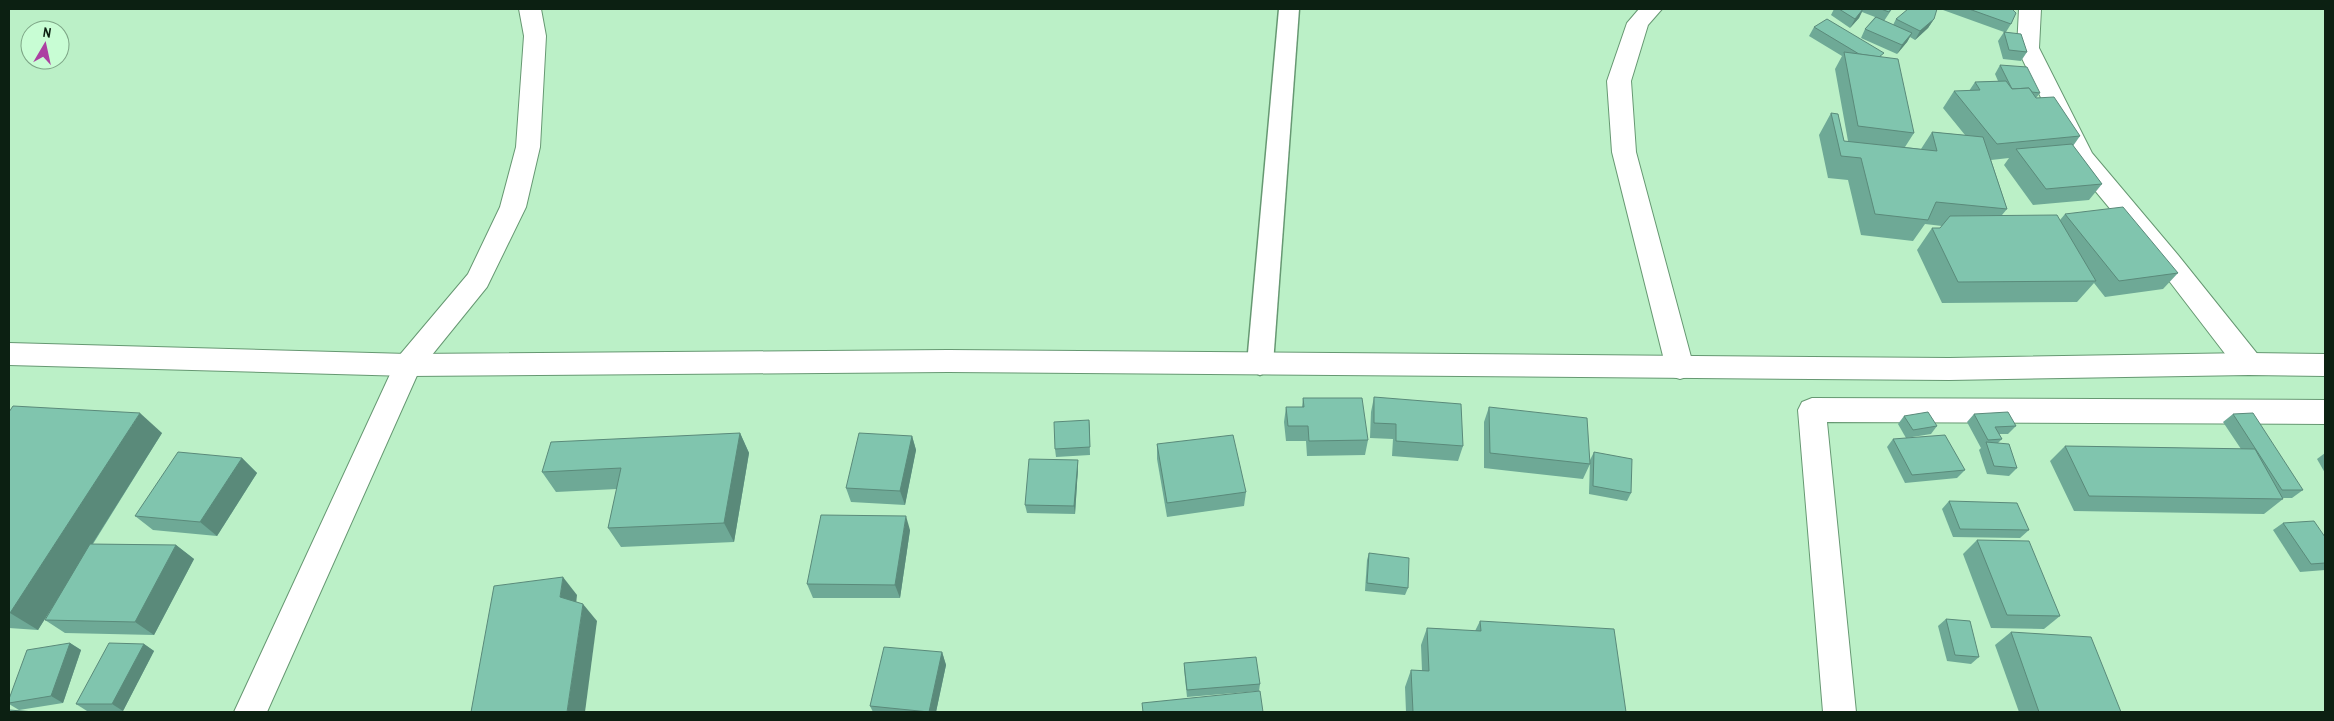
<svg xmlns="http://www.w3.org/2000/svg" width="2334" height="721" viewBox="0 0 2334 721" font-family="'Archivo Narrow',sans-serif">
<rect width="100%" height="100%" fill="#bbf0c7"/>
<g fill="none" stroke-linecap="round" stroke-linejoin="round">
<defs>
<polygon id="lane" points="1279,9 1299,9 1273,364 1269,371 1260,375 1251,371 1247,364"/>
<g id="street">
<polygon points="519,9 541,9 546,36 540,147 526,207 487,287 419,371 267,712 234,712 398,357 468,274 500,207 516,147 524,36"/>
<polygon points="1639,9 1662,9 1648,25 1631,81 1636,152 1694,368 1690,376 1680,379 1670,376 1666,368 1612,152 1607,81 1627,23"/>
<polygon points="2019,9 2041,9 2039,48 2092,153 2178,255 2259,356 2263,364 2259,372 2249,375 2239,372 2160,269 2073,164 2017,48"/>
<polygon points="1812,398 2325,400 2325,424 1827,422 1856,712 1823,712 1798,410 1802,402"/>
</g>
<polygon id="secondary" points="9,343 408,354 948,350 1949,358 2249,353 2325,354 2325,376 2249,375 1949,380 948,372 408,376 9,365"/>
</defs>
<use href="#lane" stroke="#669872" stroke-width="3"/>
<use href="#street" stroke="#669872" stroke-width="2"/>
<use href="#secondary" stroke="#669872" stroke-width="2"/>
<use href="#lane" fill="#fff" fill-rule="evenodd"/>
<use href="#street" fill="#fff" fill-rule="evenodd"/>
<use href="#secondary" fill="#fff" fill-rule="evenodd"/>
</g>
<g fill="#6ea996">
<polygon points="1834,9 1892,9 1884,21 1893,25 1896,19 1934,19 1928,28 1915,40 1910,37 1907,42 1897,54 1861,38 1865,29 1875,17 1862,12 1859,18 1850,28 1831,15"/>
<polygon points="1944,9 2012,9 2011,24 2006,32 2027,52 2021,61 2003,59 1998,41 2004,32 1943,10"/>
<polygon points="1814,27 1882,57 1914,133 1905,147 1921,149 1932,132 1965,135 1943,108 1954,91 1969,91 1975,82 1998,81 1995,74 2000,65 2040,93 2036,98 2080,136 2073,146 2102,184 2089,200 2033,205 2004,165 2009,158 1991,160 2007,209 2002,215 2060,220 2065,214 2178,273 2163,289 2105,297 2094,283 2077,302 1942,303 1917,250 1932,228 1940,228 1942,226 1925,224 1913,241 1861,235 1848,180 1828,178 1819,135 1831,113 1844,141 1848,141 1835,69 1842,56 1809,36"/>
<polygon points="1374,397 1463,446 1458,461 1392,456 1393,439 1370,438 1371,412"/>
<polygon points="1303,398 1368,440 1365,455 1307,456 1306,441 1286,441 1284,422 1286,407 1302,407"/>
<polygon points="1489,407 1590,464 1583,479 1484,468 1484,422"/>
<polygon points="9,412 162,433 93,544 176,545 194,559 154,635 65,633 45,620 52,607 38,630 9,628"/>
<polygon points="1974,414 2016,426 2008,434 1999,434 2002,439 1998,443 2017,468 2009,476 1987,474 1979,450 1981,448 1967,422"/>
<polygon points="2233,414 2303,490 2292,498 2283,498 2283,499 2264,514 2074,511 2050,461 2065,446 2241,449 2223,422"/>
<polygon points="1904,416 1937,426 1931,434 1906,438 1898,424"/>
<polygon points="1089,420 1090,455 1056,457 1055,449"/>
<polygon points="740,433 749,453 734,542 621,547 608,528 617,489 556,492 542,472"/>
<polygon points="912,436 916,450 905,505 851,502 846,488"/>
<polygon points="1893,439 1965,470 1957,478 1905,483 1887,447"/>
<polygon points="1157,444 1246,492 1244,506 1167,517 1157,459"/>
<polygon points="1594,452 1631,493 1627,501 1589,494 1590,460"/>
<polygon points="2325,453 2325,473 2317,459"/>
<polygon points="242,458 257,473 217,536 153,530 135,516"/>
<polygon points="1078,460 1078,468 1075,514 1027,513 1025,505"/>
<polygon points="1949,501 2029,530 2020,538 1953,537 1942,509"/>
<polygon points="2283,523 2325,537 2325,570 2300,572 2273,530"/>
<polygon points="910,530 900,598 813,598 807,584"/>
<polygon points="1977,540 2060,616 2044,629 1991,628 1963,554"/>
<polygon points="1369,553 1408,588 1405,595 1365,591 1367,560"/>
<polygon points="1946,619 1979,657 1971,664 1947,661 1938,626"/>
<polygon points="1480,621 1626,712 1406,712 1405,687 1411,670 1422,671 1421,645 1427,628 1475,631"/>
<polygon points="2011,632 2121,712 2019,712 1995,645"/>
<polygon points="70,643 81,650 63,703 19,710 9,704 9,699"/>
<polygon points="144,644 154,651 123,711 87,711 76,704"/>
<polygon points="942,652 946,665 936,712 873,712 870,706"/>
<polygon points="1184,663 1260,684 1259,691 1187,697 1184,669"/>
</g>
<g fill="#5a8a7a">
<polygon points="1863,9 1859,18 1850,28 1855,19"/>
<polygon points="1934,19 1928,28 1915,40 1920,31"/>
<polygon points="1912,33 1907,42 1897,54 1902,45"/>
<polygon points="140,413 162,433 38,630 10,613"/>
<polygon points="1089,420 1090,428 1090,455 1090,447"/>
<polygon points="740,433 749,453 734,542 724,523"/>
<polygon points="912,436 916,450 905,505 900,491"/>
<polygon points="242,458 257,473 217,536 200,522"/>
<polygon points="1078,460 1078,468 1075,514 1074,506"/>
<polygon points="906,516 910,530 900,598 895,585"/>
<polygon points="176,545 194,559 154,635 135,622"/>
<polygon points="563,577 577,595 575,614 560,597"/>
<polygon points="583,604 597,621 585,712 567,712"/>
<polygon points="70,643 81,650 63,703 51,696"/>
<polygon points="144,644 154,651 123,711 112,704"/>
<polygon points="942,652 946,665 936,712 929,712"/>
</g>
<g fill="#80c5ae" stroke="#5a8a7a">
<polygon points="1839,9 1863,9 1855,19"/>
<polygon points="1881,9 1891,9 1889,12"/>
<polygon points="1908,9 1937,9 1934,19 1920,31 1896,19"/>
<polygon points="1969,9 2012,9 2016,13 2011,24"/>
<polygon points="1876,17 1912,33 1902,45 1865,29"/>
<polygon points="1827,19 1884,53 1879,57 1859,54 1814,27"/>
<polygon points="2004,32 2021,34 2027,52 2009,50"/>
<polygon points="1844,52 1898,59 1914,133 1858,126"/>
<polygon points="2000,65 2027,67 2040,93 2032,92 2029,88 2012,89"/>
<polygon points="2006,81 2012,89 2029,88 2036,98 2054,97 2080,136 1997,144 1954,91 1980,90 1975,82"/>
<polygon points="1831,113 1838,114 1844,141 1937,151 1932,132 1983,137 2007,209 1936,202 1928,220 1875,214 1861,158 1841,156"/>
<polygon points="2072,144 2102,184 2046,189 2016,149"/>
<polygon points="2123,207 2178,273 2119,281 2065,214"/>
<polygon points="2057,215 2096,281 1958,282 1932,228 1940,228 1950,216"/>
<polygon points="1374,397 1461,404 1463,446 1396,441 1396,424 1374,423"/>
<polygon points="1303,398 1362,398 1368,440 1309,441 1308,426 1288,426 1286,407 1304,407"/>
<polygon points="13,406 140,413 10,613 9,613 9,412"/>
<polygon points="1489,407 1587,418 1590,464 1490,453"/>
<polygon points="1928,412 1937,426 1913,430 1904,416"/>
<polygon points="2008,412 2016,426 1995,427 2002,439 1988,440 1974,414"/>
<polygon points="2253,413 2303,490 2282,490 2233,414"/>
<polygon points="1089,420 1090,447 1055,449 1054,422"/>
<polygon points="740,433 724,523 608,528 621,468 542,472 551,442"/>
<polygon points="859,433 912,436 900,491 846,488"/>
<polygon points="1233,435 1246,492 1167,503 1157,444"/>
<polygon points="1945,435 1965,470 1912,475 1893,439"/>
<polygon points="1986,442 2009,444 2017,468 1994,466"/>
<polygon points="2065,446 2255,449 2283,499 2089,496"/>
<polygon points="178,452 242,458 200,522 135,516"/>
<polygon points="1594,452 1632,459 1631,493 1593,486"/>
<polygon points="1029,459 1078,460 1074,506 1025,505"/>
<polygon points="1949,501 2017,503 2029,530 1960,529"/>
<polygon points="821,515 906,516 895,585 807,584"/>
<polygon points="2314,521 2325,537 2325,563 2311,564 2283,523"/>
<polygon points="1977,540 2029,541 2060,616 2007,615"/>
<polygon points="90,544 176,545 135,622 45,620"/>
<polygon points="1369,553 1409,558 1408,588 1367,583"/>
<polygon points="563,577 560,597 583,604 567,712 471,712 494,586"/>
<polygon points="1946,619 1970,621 1979,657 1955,655"/>
<polygon points="1480,621 1614,629 1626,712 1413,712 1411,670 1429,671 1427,628 1481,631"/>
<polygon points="2011,632 2091,637 2121,712 2039,712"/>
<polygon points="70,643 51,696 9,703 9,699 27,650"/>
<polygon points="109,643 144,644 112,704 76,704"/>
<polygon points="884,647 942,652 929,712 870,706"/>
<polygon points="1256,657 1260,684 1187,690 1184,663"/>
<polygon points="1260,691 1263,712 1143,712 1142,703"/>
<polygon points="9,710 35,712 9,712"/>
</g>
<rect width="2334" height="721" fill="none" stroke="#0c2012" stroke-width="20"/>
<g transform="translate(45 45) rotate(9)"><circle r="24" fill="#c8fdd4" stroke="#7da586"/>
<path d="M0-4L9 19L0 12L-9 19Z" fill="#ac41a2"/>
<text y="-8" font-size="14" font-weight="bold" text-anchor="middle" fill="#0c2012">N</text>
</g>
</svg>
